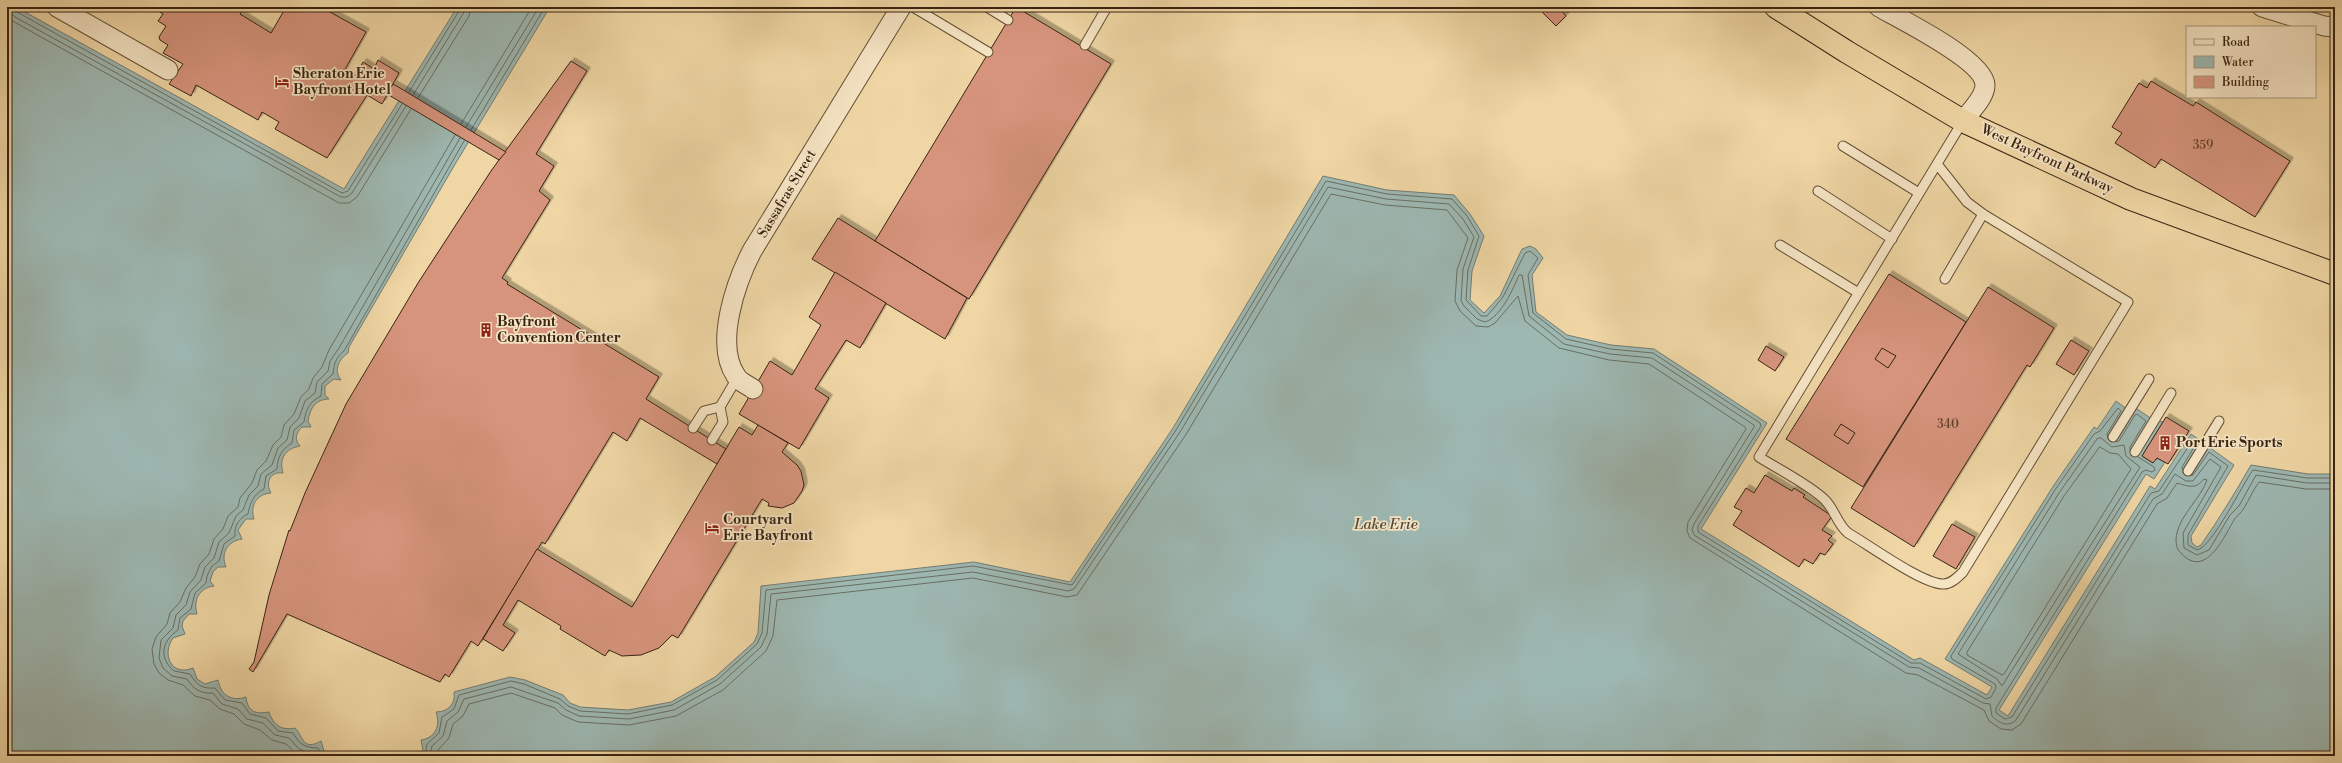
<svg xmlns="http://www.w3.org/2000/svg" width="2342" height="763" viewBox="0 0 2342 763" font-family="'Libre Bodoni',serif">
<defs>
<filter id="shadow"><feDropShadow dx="3.5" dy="-3.5" stdDeviation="0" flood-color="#0004"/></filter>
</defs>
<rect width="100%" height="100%" fill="#efd6a4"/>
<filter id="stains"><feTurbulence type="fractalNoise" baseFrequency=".005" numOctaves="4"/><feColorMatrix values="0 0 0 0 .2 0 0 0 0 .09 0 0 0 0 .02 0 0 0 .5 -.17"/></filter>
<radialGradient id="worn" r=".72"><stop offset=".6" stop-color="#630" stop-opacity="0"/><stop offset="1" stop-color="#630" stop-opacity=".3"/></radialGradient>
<g fill="#9db7b1" stroke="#757c71">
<path d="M7 7H16L344 189 456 9 454 7H550L454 166 349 347 348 353C339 359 333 370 341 380L334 379 325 386V395L329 399C316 399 310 408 308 421L311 427H302C296 433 294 439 300 446 285 449 279 458 283 473 270 471 265 483 271 493 256 494 250 506 254 519H246L238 530 242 539C228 541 220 553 226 567H218L213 572 210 581 214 586C199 588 193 600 197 614H189L183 621 182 626 185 634 173 638C161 655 172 677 193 668L197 679 205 684 218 680C221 695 231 702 246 697 248 713 256 714 269 712 273 725 282 731 295 728 303 735 302 752 321 741L324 751 328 756H7Z"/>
<path d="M1323 176 1387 190 1454 195 1470 214 1484 236 1472 271 1470 300 1484 313 1500 296 1522 249 1530 246 1536 249 1543 258 1532 275 1536 312 1567 335 1611 345 1654 349 1767 423 1701 529 1914 660 1920 658 1987 695 1992 687 1945 659 2052 488 2094 427 2097 429 2116 401 2127 409 2134 407 2152 419 2163 422 2142 456 2153 463 2157 458 2165 462 2154 479 2146 474 1999 710 2008 716 2150 486 2155 489 2191 434 2234 465 2191 536 2192 543 2197 547 2201 545C2219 519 2235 493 2251 465L2308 474H2335V756H420L423 750 421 740C435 738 441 726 436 712 448 712 456 704 454 692L510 677 525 680 563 695 570 703 580 707 628 710 671 702 715 677 754 642 758 633 761 586 974 562 1070 582 1173 428Z"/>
</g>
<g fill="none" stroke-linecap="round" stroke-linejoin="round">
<g stroke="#6a6e62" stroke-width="1">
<polyline points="10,7 11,13 15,17 341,197 347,197 352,193 406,106"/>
<polyline points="15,7 17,12 342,193 348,191 402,104"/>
<polyline points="7,18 339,203 349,203 357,197 411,109"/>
<polyline points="409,92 459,11 460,7"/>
<polyline points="413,95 463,14 465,7"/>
<polyline points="418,98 469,16 471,7"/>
<polyline points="461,124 532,7"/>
<polyline points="466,127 539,7"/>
<polyline points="471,130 545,7"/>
<polygon points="2101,438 2112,447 2124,445 2126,456 2140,467 2002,686 1997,679 1958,654 2059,493 2097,439"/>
<polyline points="2114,442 2119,441 2135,415 2137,414 2146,421 2130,447 2130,452"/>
<polygon points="2100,447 2110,453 2118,454 2131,469 2004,674 2002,675 1967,655 1967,652 2064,496"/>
<polyline points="2138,457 2154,467 2155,470 2152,472 2146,470 2142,472 1996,708 1996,713 2005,719 2012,717 2151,493 2159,491 2193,440 2196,444 2182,467 2183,473"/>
<path d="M2189 476 2193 475 2209 452 2228 466 2188 535V545L2197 550C2212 547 2242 485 2253 470L2307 478H2335"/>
<polyline points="299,756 286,744 272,740 260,730 244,724 234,714 220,709 210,700 195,696 183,685 168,680 159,673 154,664 152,649 156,637 167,624 170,613 180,602 186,588 195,577 200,564 209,554 214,539 223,529 228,516 238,507 240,498 252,483 257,470 266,461 273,445 281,437 284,425 294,414 301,397 309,389 313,378 322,367 329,350 455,135"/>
<path d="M316 756 299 749 289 738 275 735 263 723 247 719 238 709 222 704 213 693C201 694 193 689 187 679L172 676 163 668 159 658 161 640 173 628 176 615 186 605 190 592 201 580 205 567 214 558 219 542 229 533 236 516 243 510 249 495 258 486 261 474 272 465 278 448 287 440 290 427 299 418 305 401 315 393 317 382 328 371 330 361 339 348 460 138"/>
<path d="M322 756 318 748C305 748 299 744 293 733L278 731 266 718 250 714 242 703 225 700 215 688C202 689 197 685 190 674L174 671C158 657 162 641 178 630L180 618 191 609 195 593 206 583 207 576 212 566 219 561 224 544 235 536C234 526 239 518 248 514 250 503 253 495 264 489L266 476 277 469C278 456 281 450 292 443L294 430 304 422C306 409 309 402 321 396L322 384 333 374C334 364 336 357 344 351L464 141"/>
<polyline points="425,756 427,744 439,733 442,717 454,709 459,695 511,681 524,684 560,699 568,706 580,711 628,714 672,705 717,680 757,644 762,633 766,590 973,566 1072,585 1176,430 1326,181 1387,194 1452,199 1467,216 1479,236 1468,270 1466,300 1481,316 1487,316 1503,297 1525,253 1530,251 1538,258 1528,275 1533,313 1566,339 1610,349 1653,353 1760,423 1761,426 1698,526 1698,532 1911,663 1920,663 1986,699 1991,697 1996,688 1995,684 1952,659 1951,656 2055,490 2094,434 2100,431 2118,408 2121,411 2107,434 2108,439"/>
<path d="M430 756 432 746 443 736 447 721 458 712 464 699 511 687 558 703 566 710 579 716 629 719 674 710 720 684 761 647 767 634 771 594 973 572 1068 591 1074 589 1180 432 1328 187 1386 199 1449 204 1463 219 1474 237 1463 269 1461 301 1464 306 1477 319 1485 322C1501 317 1513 289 1519 275H1522L1529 316 1564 344 1610 354 1652 358 1754 425V427L1694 524 1692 529 1694 535 1909 667 1919 668 1983 703 1990 704 1992 716C1999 723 2008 728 2016 720L2153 499 2162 494 2175 474 2186 481H2193L2210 459 2221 467 2183 533 2184 548 2197 555 2209 550 2230 515 2239 506 2256 475 2307 483H2335"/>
<path d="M436 756 438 750 449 738 453 724 463 716 469 704 511 693 555 708 562 715 578 722 629 725 676 716 723 690 766 651 773 636 777 600 973 578 1067 597 1077 595 1185 436 1331 194 1385 205 1447 210 1468 238 1457 270 1455 301 1460 311 1476 326 1488 327 1495 323 1518 296 1525 321 1559 348 1609 360 1649 364 1745 427 1746 429 1688 522 1687 531 1690 538 1906 673 1918 675 1984 710 1989 721 2001 729 2012 730 2021 724 2157 504 2167 498 2177 483C2188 486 2195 490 2204 479L2207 480C2201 498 2181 514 2177 533 2175 540 2176 549 2181 553 2205 580 2224 537 2234 520 2237 516 2241 513 2244 508 2249 500 2253 490 2259 482L2306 489H2335"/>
</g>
</g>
<g fill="#d6947c" stroke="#382412" filter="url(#shadow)">
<polygon points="152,7 234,7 242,11 240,14 271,33 286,7 321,7 366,32 343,73 354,79 363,62 374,69 378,60 399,73 382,104 367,95 327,158 275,129 279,122 262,112 258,120 196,85 191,96 169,84 183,64 163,53 168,45 160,40 159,37 166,26 158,21 163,14"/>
<polygon points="1016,7 1111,64 969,299 875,241"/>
<polygon points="1545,7 1558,7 1566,16 1556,26 1541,11"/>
<polygon points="571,61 587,71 536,154 554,166 539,191 550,200 502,278 508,282 507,284 659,377 646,399 726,449 717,464 640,418 627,441 613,432 545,544 542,542 478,646 471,641 449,677 445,674 440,682 287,614 253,672 249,669 254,662 269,595 289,530 290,531 305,493 346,404 418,283 491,171"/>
<polygon points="2151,81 2193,106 2196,102 2290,161 2255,217 2161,159 2155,168 2115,143 2122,133 2112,127 2139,83 2147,88"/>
<polygon points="393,84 400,88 506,152 499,160 387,94"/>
<polygon points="838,218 967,298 945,339 812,259"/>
<polygon points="835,272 886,303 860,348 846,340 815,389 829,398 799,449 739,414 770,361 792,375 821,325 809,317"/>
<polygon points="1889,274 1966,322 1863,487 1786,439"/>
<polygon points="1988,287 2054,328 2030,367 2027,365 1914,547 1851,508"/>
<polygon points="2071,340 2089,351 2074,375 2056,364"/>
<polygon points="1766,346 1784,357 1775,371 1758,360"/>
<polygon points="1882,348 1896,356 1888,368 1875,359"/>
<polygon points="2166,417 2189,431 2168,464 2157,458 2153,463 2142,456"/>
<polygon points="1841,424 1855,433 1848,444 1834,435"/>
<polygon points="758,425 788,443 782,452 797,465 801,471 804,485 802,491 794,503 782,508 768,506 769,503 762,499 678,638 672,635 659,648 641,655 622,656 609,650 605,656 560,629 561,626 518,600 503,625 515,633 503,651 483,639 537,549 632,607 739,427 752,435"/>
<polygon points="1765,475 1792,491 1794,488 1805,495 1803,497 1832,516 1822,530 1832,536 1828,540 1833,544 1825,555 1820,553 1813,564 1804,559 1799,567 1733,525 1742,511 1734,507 1746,488 1754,493"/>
<polygon points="1952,524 1975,537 1956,569 1933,556"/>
</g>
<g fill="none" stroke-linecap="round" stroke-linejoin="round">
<defs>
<g id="service">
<polyline points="913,7 988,52"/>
<polyline points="987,7 1008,20"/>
<polyline points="1085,45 1107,7"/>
<polyline points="1843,146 1919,193"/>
<path d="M1937 164 1967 202 1983 214 2128 302 1963 572C1957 578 1950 585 1942 584 1921 583 1869 545 1848 533 1837 524 1835 510 1825 500 1810 485 1778 469 1759 457L1963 121"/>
<polyline points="1818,191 1892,239"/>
<polyline points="1780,245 1857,292"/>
<polyline points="1945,279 1983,214"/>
<polyline points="693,428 704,411 720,407"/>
<polyline points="2113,437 2149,379"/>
<polyline points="712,440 723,422 720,407 737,378"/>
<polyline points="2135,452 2171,393"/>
<polyline points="2188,471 2219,421"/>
</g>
<g id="minor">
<polyline points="57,7 168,70"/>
<path d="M1879 7C1900 19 1984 60 1985 85 1985 98 1970 111 1963 121"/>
<polyline points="2262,7 2324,26 2335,27"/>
<path d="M753 389C748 385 739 382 736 376 714 344 736 282 752 251L901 7"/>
</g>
<polyline id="trunk" points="1776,7 1847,52 1963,121 2131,199 2335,274"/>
</defs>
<use href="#service" stroke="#665036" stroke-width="11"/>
<use href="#minor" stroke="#665036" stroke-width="21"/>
<use href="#trunk" stroke="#382412" stroke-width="24"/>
<use href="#service" stroke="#f5e4c4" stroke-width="9"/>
<use href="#minor" stroke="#f5e4c4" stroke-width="19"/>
<use href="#trunk" stroke="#efd6a4" stroke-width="22"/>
</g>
<defs>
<symbol id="hotel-bare" viewBox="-9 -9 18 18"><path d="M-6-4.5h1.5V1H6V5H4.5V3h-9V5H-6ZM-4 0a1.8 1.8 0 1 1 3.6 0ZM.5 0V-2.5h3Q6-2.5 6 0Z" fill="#8f2418" stroke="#f5e4c4" stroke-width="2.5" paint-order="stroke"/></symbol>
<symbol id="building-bare" viewBox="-9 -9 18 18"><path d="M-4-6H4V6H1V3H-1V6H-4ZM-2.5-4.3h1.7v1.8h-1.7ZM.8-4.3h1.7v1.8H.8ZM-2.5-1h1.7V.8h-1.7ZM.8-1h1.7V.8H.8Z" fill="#8f2418" stroke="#f5e4c4" stroke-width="2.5" paint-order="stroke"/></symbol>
</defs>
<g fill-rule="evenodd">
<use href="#hotel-bare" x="272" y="72" width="20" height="20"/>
<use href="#building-bare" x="476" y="320" width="20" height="20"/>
<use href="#building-bare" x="2155" y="433" width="20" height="20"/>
<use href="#hotel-bare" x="702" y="518" width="20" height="20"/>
</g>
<g text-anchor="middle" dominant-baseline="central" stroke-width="3.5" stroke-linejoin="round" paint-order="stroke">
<g font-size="12" fill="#60402c">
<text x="2203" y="145">359</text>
<text x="1948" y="424">340</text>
</g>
<g font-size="14" font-weight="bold" fill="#382412" stroke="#f5e4c4" text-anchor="start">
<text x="293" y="74">Sheraton Erie<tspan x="293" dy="16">Bayfront Hotel</tspan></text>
<text x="497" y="322">Bayfront<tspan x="497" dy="16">Convention Center</tspan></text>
<text x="2176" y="443">Port Erie Sports</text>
<text x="723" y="520">Courtyard<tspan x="723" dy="16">Erie Bayfront</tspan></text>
</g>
<g font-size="14" fill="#382412" stroke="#f5e4c4">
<text transform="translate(2047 159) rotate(25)">West Bayfront Parkway</text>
<text transform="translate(787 194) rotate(-59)">Sassafras Street</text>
</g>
<g font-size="15" font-style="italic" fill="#51493a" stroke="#f5e4c4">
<text x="1386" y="524">Lake Erie</text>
</g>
</g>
<rect width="2342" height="763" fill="none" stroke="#efd6a4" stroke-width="24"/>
<rect x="8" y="8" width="2326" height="747" fill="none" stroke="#382412" stroke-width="2"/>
<rect x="12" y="12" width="2318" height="739" fill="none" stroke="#382412"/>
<rect x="2186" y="26" width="130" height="72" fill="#f5e4c4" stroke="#a9977d"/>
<rect x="2194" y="39" width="20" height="6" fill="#f5e4c4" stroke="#a9977d"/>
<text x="2222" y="46" font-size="12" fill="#382412">Road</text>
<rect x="2194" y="56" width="20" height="12" fill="#9db7b1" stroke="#a9977d"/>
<text x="2222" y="66" font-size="12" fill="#382412">Water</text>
<rect x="2194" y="76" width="20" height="12" fill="#d6947c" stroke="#a9977d"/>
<text x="2222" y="86" font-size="12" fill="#382412">Building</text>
<rect width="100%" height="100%" filter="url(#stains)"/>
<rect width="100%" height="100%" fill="url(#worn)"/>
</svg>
